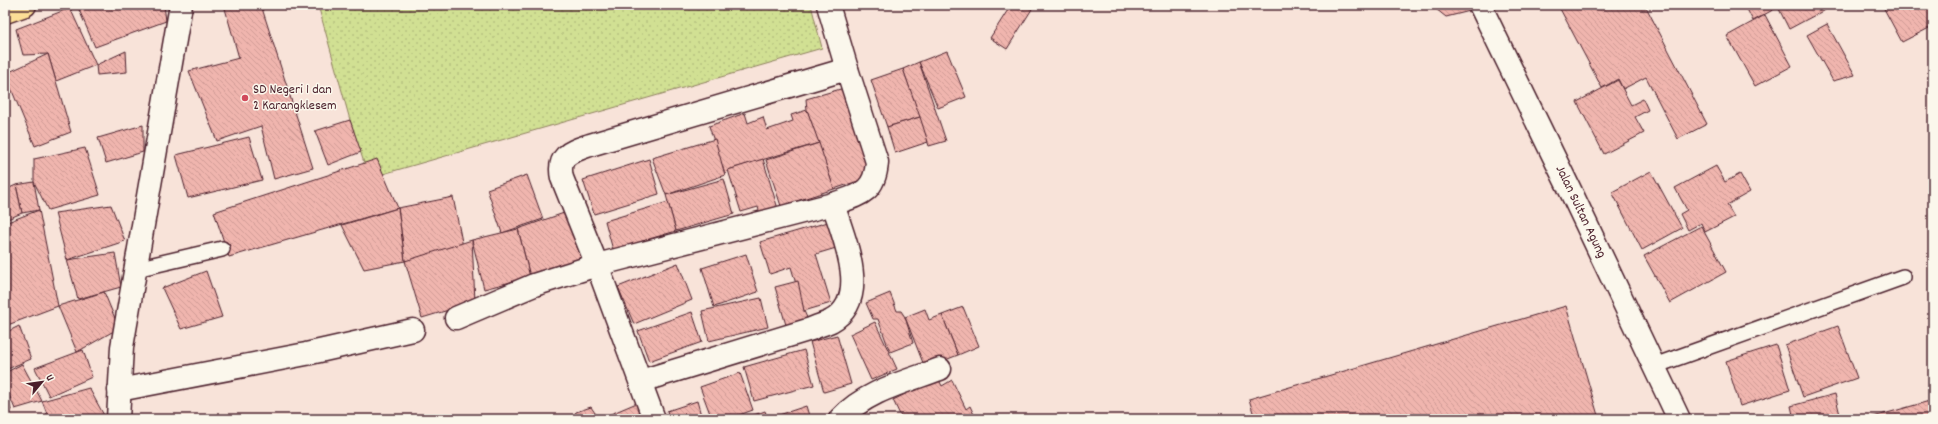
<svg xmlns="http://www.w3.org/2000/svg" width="1938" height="424" viewBox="0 0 1938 424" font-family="Dekko,sans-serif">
<defs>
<pattern id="grass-dots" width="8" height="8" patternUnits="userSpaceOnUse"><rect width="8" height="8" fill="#d1e093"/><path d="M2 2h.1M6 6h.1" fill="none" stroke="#b5c07f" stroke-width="1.8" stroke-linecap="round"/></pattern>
<pattern id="building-back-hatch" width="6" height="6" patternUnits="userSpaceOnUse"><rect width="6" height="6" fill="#f0b5ae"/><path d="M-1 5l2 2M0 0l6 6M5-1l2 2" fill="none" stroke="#cf9b96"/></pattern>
</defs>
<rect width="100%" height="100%" fill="#f8e3d9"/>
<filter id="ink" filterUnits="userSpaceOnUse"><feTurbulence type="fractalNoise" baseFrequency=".025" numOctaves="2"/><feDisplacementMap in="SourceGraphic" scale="8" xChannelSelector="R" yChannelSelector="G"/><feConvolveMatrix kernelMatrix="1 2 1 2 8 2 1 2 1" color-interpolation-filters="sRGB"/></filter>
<g filter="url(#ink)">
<polygon fill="url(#grass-dots)" stroke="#8e805f" points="318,5 811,5 822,48 369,178 350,120"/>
<g fill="url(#building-back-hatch)" stroke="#4a1f2b">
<polygon points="77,5 164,5 166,21 95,47"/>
<polygon points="224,5 261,5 313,168 274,179 261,126 217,141 189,71 239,58"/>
<polygon points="1011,5 1026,5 1032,9 1007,49 990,38"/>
<polygon points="1431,5 1467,5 1470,11 1446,17"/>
<polygon points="1558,5 1645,5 1707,124 1678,139 1646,77 1623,89 1618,79 1602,88"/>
<polygon points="1745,5 1834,5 1789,29 1778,7 1753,21"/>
<polygon points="1882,5 1933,5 1933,26 1902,42"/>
<polygon points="70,8 96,65 56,81 48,54 23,55 16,29"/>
<polygon points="1765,15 1792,66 1755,86 1727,36"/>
<polygon points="1827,24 1855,75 1833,81 1807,35"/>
<polygon points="126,51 127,72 97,75 96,65"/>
<polygon points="947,51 966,97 938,108 919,62"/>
<polygon points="48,54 71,132 35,146 5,74"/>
<polygon points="919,62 946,141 929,146 903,69"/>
<polygon points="903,69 920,117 887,127 871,80"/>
<polygon points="1618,80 1631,105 1643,99 1648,110 1635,117 1644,133 1604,154 1577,102"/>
<polygon points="844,88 870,177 834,189 807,110 806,99"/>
<polygon points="807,110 819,143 728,170 725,175 709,126 745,113 748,123 763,117 767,130 793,121 791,115"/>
<polygon points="920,117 928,142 895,153 887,127"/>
<polygon points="350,120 361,152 328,165 315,131"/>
<polygon points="143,125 143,152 106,163 98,138"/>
<polygon points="249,137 262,180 188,198 176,155"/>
<polygon points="715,139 725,175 666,195 652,158"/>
<polygon points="819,143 834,189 781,206 766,160"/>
<polygon points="85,148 100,195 48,210 34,182 34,159"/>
<polygon points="377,159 398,208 229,257 214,212"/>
<polygon points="649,159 659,194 594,214 583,180"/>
<polygon points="763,159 778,209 760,214 758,207 741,212 728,170"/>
<polygon points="1716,166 1725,182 1740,174 1750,192 1727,205 1734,217 1705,232 1701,223 1688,230 1680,214 1687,210 1675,188"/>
<polygon points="1651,171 1682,228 1642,250 1612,192"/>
<polygon points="527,175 543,219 502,233 487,189"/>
<polygon points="724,179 734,214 676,231 666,195"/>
<polygon points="34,182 39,210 22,213 16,185"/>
<polygon points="16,185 22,213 5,220 5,190"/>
<polygon points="453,197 464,252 405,261 398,208"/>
<polygon points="668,202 676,231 613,250 605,221"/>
<polygon points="111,205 125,241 67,260 55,213"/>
<polygon points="398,208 405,261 364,269 342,225"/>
<polygon points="39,210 58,306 5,326 5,223"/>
<polygon points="564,213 584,257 530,277 518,229"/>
<polygon points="828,222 836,248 816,254 831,303 804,311 791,267 770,274 760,242"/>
<polygon points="1701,226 1726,272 1670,303 1644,256"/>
<polygon points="518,229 530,277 484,289 472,240"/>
<polygon points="472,240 475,302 422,318 405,261"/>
<polygon points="115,253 121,287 78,299 67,260"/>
<polygon points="746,254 758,292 714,307 702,268"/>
<polygon points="678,263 692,300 634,324 618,287"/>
<polygon points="206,271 222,317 181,329 162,288"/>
<polygon points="798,281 804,311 808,320 786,325 775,287"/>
<polygon points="104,292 119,328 77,352 58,306"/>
<polygon points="890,293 897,311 901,311 905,317 913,343 890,352 878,319 873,319 866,303"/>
<polygon points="761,298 768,327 709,341 702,311"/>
<polygon points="1566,306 1599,419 1255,419 1249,399"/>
<polygon points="963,307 979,346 958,355 942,315"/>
<polygon points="925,309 929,320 942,315 958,355 925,368 905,317"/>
<polygon points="692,312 702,342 649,361 638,331"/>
<polygon points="875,322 897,369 871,380 850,334"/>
<polygon points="19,326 31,359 5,370 5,333"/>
<polygon points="1838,326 1857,378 1803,397 1785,345"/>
<polygon points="837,335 851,384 824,392 810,342"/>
<polygon points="1776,345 1790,390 1740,406 1726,361"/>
<polygon points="83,350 92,377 49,396 35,368"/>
<polygon points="804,350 814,385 754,401 744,367"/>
<polygon points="22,364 42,401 15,409 5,385 5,373"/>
<polygon points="740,373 753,410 728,419 712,419 700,387"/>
<polygon points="938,378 942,386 952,380 966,409 970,406 976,419 902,419 893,400"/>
<polygon points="89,388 106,419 49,419 42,401"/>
<polygon points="5,390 11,410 5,413"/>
<polygon points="1835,394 1841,419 1794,419 1791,406"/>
<polygon points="1933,400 1933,419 1866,419"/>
<polygon points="697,401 702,419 670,419 667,411"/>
<polygon points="639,402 645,419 572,419 576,412 591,407 599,419"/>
<polygon points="806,406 810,419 770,419 770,418"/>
<polygon points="765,411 768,419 743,419"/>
<polygon points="1766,415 1767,419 1756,419"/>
</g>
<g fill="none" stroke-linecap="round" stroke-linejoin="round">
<defs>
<g id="service">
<polyline points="136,269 222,249"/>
<polyline points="1654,366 1903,277"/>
</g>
<g id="minor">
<path d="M456 318 534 285 597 265 833 204C859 195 875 193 877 162L847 69"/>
<path d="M641 381 811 329C817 326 825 324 831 321 872 299 843 237 833 204"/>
<polyline points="119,390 306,354 413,330"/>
<polyline points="118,419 122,347 181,5"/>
<path d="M654 419 597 265 562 178C557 155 570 152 590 145L847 69 828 5"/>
<path d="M840 419C866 391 905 382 940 369"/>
</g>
<g id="tertiary">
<path id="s1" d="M1480 5 1572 194 1679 419"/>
</g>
<polyline id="primary" points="5,12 25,5"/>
</defs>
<use href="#service" stroke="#4a1f2b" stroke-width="18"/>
<use href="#minor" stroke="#4a1f2b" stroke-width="25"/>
<use href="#tertiary" stroke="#4a1f2b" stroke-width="25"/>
<use href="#primary" stroke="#4a1f2b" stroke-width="25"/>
<use href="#service" stroke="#fbf7ec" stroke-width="15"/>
<use href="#minor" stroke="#fbf7ec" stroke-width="22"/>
<use href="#tertiary" stroke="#fbf7ec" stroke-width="22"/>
<use href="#primary" stroke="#fdde96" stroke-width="22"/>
</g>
</g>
<circle fill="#d1495b" stroke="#fbf7ec" stroke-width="1.5" cx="245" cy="98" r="4"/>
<g text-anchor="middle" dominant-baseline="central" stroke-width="3" stroke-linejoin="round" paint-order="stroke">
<g font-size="14" fill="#4a1f2b" stroke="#fbf7ec" text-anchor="start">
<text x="253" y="90">SD Negeri 1 dan<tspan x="253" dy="16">2 Karangklesem</tspan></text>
</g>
<g font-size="14" fill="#4a1f2b" stroke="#fbf7ec">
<text stroke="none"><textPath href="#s1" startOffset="230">Jalan Sultan Agung</textPath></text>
</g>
</g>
<rect width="1938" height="424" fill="none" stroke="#fbf7ec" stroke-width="20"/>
<rect x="10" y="10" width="1918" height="404" fill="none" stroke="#4a1f2b" stroke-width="1.5" filter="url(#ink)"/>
<g transform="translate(42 382) rotate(61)" stroke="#fbf7ec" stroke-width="3" paint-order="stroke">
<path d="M0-3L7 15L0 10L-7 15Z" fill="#4a1f2b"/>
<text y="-6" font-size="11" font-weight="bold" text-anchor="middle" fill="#4a1f2b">U</text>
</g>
</svg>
